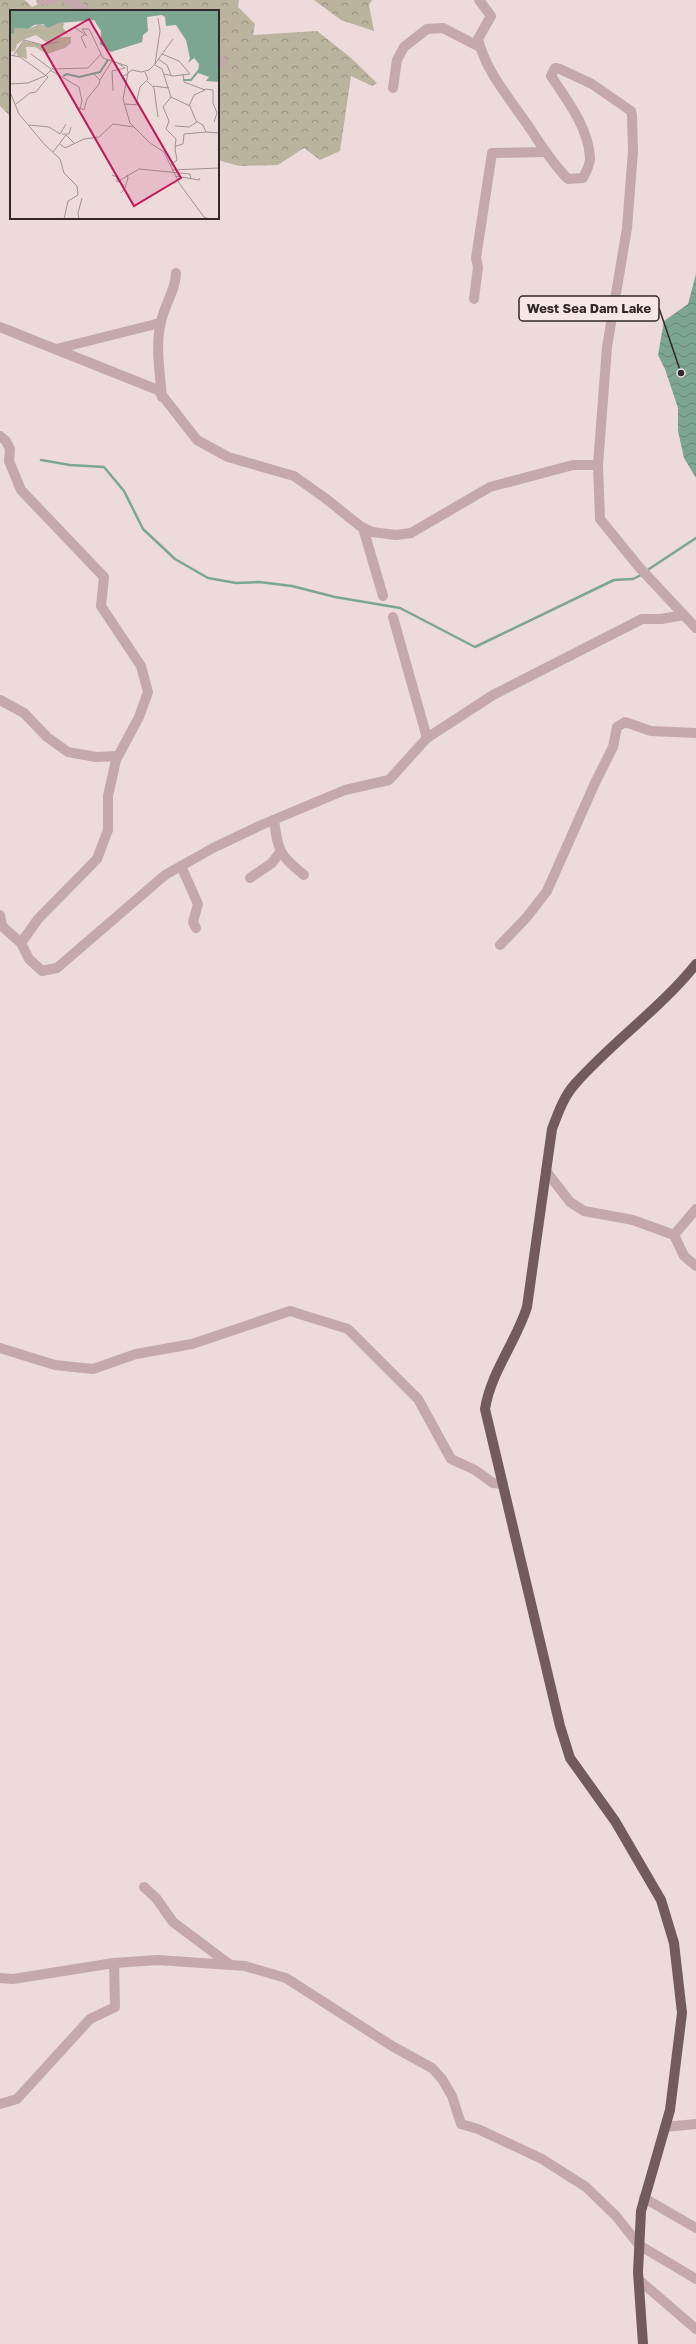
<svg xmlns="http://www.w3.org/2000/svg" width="696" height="2344" viewBox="0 0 696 2344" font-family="'Golos Text',sans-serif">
<defs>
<pattern id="forest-crowns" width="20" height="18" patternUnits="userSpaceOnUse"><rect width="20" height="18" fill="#bab39d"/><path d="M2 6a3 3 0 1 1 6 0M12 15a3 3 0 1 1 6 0" fill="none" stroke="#989280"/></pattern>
<pattern id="water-waves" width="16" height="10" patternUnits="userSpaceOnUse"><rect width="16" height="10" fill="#7da691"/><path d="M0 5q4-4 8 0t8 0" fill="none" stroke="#678777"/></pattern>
</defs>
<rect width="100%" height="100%" fill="#eddadb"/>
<g fill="url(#forest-crowns)">
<polygon points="0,0 25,0 32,7 46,0 239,0 238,7 255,24 253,35 317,31 350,57 377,83 372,86 351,76 340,151 320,160 304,148 278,165 239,166 218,160 218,11 11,11 11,117 0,106"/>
<polygon points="314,0 372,0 369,5 374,31 341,20"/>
</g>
<polygon fill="url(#water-waves)" points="696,274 696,478 684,458 678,431 678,408 665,369 658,355 664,321 688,304"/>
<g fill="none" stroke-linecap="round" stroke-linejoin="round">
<g stroke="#7da691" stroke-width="2.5">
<polyline points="41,460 70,465 104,467 124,491 143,529 175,559 208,578 236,583 259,582 292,586 335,597 400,608 475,647 614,580 633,579 641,575"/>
<polyline points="649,569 696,538"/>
</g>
<g stroke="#c4a8ab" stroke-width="10">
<polyline points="41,0 52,0"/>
<polyline points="67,0 86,11"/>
<path d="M479 0 491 16 478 39C486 73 512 101 531 130 543 148 553 164 568 179L583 178C586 172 591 163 590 157 588 127 567 100 551 76L555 68 560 69 592 84 631 111 632 116 633 151 627 228 607 347 598 465 600 519 639 567 696 628"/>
<polyline points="218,61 222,62"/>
<polyline points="393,88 397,60 404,47 427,29 443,28 480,47"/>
<polyline points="474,299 478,267 476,258 492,153 545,152"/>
<polyline points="0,327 158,390 197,440 228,457 294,476 325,498 360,526 372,532 396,535 411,533 490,487 573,465 598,465"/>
<polyline points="56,349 160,323"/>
<path d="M162 397C160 373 155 346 161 322 164 305 176 290 176 273"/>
<polyline points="0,436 6,441 10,449 9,461 21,490 104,577 101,606 141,666 148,692 139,717 116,760 108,796 108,830 97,859 38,919 21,943"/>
<polyline points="363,528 383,596"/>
<polyline points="0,700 24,713 47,737 68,752 96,757 118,756"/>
<polyline points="427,738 493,695 642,619 661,619 684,615"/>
<path d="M274 820C278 851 279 855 304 875"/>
<polyline points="181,866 198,904 193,922 196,928"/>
<polyline points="250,878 272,863 280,852"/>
<polyline points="0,915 2,926 21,943 29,959 42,971 57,968 165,875 213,848 259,826 345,790 389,780 427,738 393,617"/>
<polyline points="500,945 527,917 547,891 595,783 613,747 617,727 625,722 651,731 696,733"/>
<polyline points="546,1171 570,1202 584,1211 633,1220 674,1235 684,1256 696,1266"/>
<polyline points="674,1235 696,1209"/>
<polyline points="0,1348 55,1365 93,1369 136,1354 192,1344 290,1311 348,1329 418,1399 451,1459 475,1470 493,1483 503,1484"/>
<polyline points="144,1887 156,1898 173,1922 229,1964"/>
<polyline points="0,1978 13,1979 114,1963 158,1960 245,1966 286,1978 392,2046 432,2068 442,2079 452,2096 461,2124 478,2129 542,2159 586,2187 616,2216 639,2245 696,2279"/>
<polyline points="0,2104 17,2099 90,2019 115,2007 114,1963"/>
<polyline points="665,2127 696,2124"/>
<polyline points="644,2198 696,2228"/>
<polyline points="639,2280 696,2329"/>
</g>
<path stroke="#725a5f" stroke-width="10" d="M643 2344 638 2272 641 2211 670 2110 682 2013 674 1943 661 1900 615 1821 570 1758 560 1726 485 1409C491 1372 516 1342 527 1307L552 1129C558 1113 564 1096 575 1084 613 1041 660 1009 696 964"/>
</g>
<g transform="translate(10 10)">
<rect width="209" height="209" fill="#eddadb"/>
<path d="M49 13H54L53 18 58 24H50L48 27H61V33L55 38 37 44 25 37H16L17 49 8 46 6 42 14 31 34 35 36 32 26 25 15 29 7 34 5 41 0 42V24L5 18 18 19 30 14 39 17Z" fill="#bab39d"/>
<path d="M0 0H209V72L196 71 199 67 188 63 189 54 184 48 178 53 180 48 176 30 166 15 156 16 155 7 152 5 137 7 138 21 133 25 132 32 101 42 90 34 91 21 84 10 49 13 38 18 33 14 24 15 18 19 5 18 4 23 0 24Z" fill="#7da691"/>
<path fill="none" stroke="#7da691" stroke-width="2" d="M53 66 57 64 69 67 90 62 98 50M174 70H181L190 59"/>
<path fill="none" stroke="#a29294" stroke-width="1" d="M64 17 77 26 72 19H79L93 48 117 56 118 63 122 60 131 62 139 60 145 54 150 21 148 8M74 25 71 27 76 38M21 44 41 59M152 44 163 29M0 45 10 47 38 67 26 82 20 83 6 94M3 46 14 30 33 35 49 32M148 49 157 55 161 65M145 54 152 44 169 51 180 64M145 55 152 59 161 87 180 96 186 111 193 115 196 122 209 123M40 60 69 77 72 91 70 99M118 63 113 89 120 113 140 133 154 142 169 173 194 207 199 209M154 64 163 66 180 64M173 64 174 72 195 80 184 85 179 96M90 70 102 51M137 71 144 78 148 107M116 72 113 66 118 64M0 74 18 73 35 66 42 59 78 58 91 44M143 76 159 78M195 79 203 80V93L207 103 204 112M103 81 102 61 115 58 108 53M0 82 9 104 35 135 50 149 54 163 67 176 68 185 58 191 54 209M161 87 153 97 159 111 156 119 166 129 165 137M115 94 130 95M126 94 130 77 138 69 135 62M67 97 74 100 77 89 89 74 90 70 83 63M19 115 39 117 50 124 56 114M165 116 179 117 187 112M52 124H59L61 117M50 134 55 138 74 129 89 127 103 114 124 117M43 142 56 125 64 133M161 155 167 150 165 139 166 136 173 134 174 124 196 122M162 160 209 158M102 165 107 167V172L129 159 180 164 181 169M165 166 189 170 190 168M111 183 115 178 118 168 117 165M69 209 68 203 72 188"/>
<path fill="#c2185b" fill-opacity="0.15" stroke="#c2185b" stroke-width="2" d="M79 9 171 168 124 196 32 36Z"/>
<rect width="209" height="209" fill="none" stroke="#32272a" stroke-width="2"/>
</g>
<path fill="none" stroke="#32272a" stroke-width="1.5" d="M681 373L659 308"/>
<circle fill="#32272a" stroke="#f6e6e6" stroke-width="1.5" cx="681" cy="373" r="4"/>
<rect fill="#f6e6e6" stroke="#32272a" stroke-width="1.5" x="519" y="296" width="140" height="25" rx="4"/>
<g font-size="13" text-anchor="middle" font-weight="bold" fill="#32272a">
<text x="589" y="313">West Sea Dam Lake</text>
</g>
</svg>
